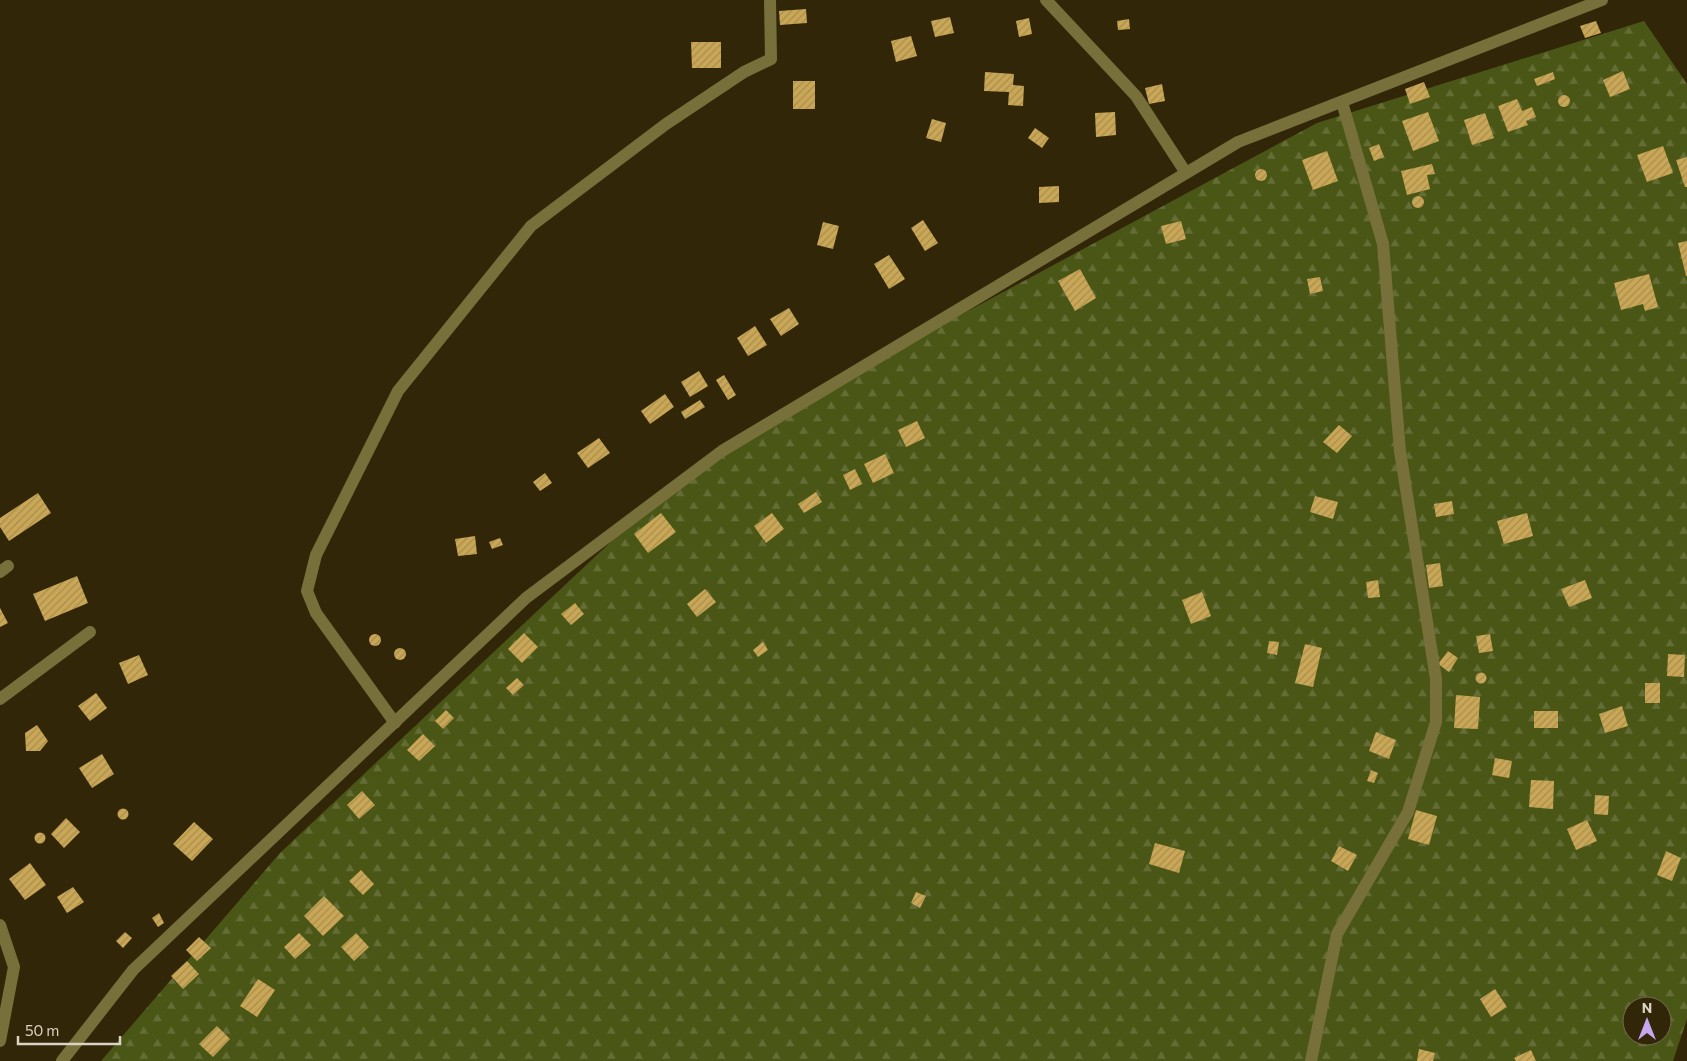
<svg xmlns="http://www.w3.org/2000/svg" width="1687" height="1061" viewBox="0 0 1687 1061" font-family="Commissioner,sans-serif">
<defs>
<pattern id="forest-firs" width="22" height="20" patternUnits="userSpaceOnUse" patternTransform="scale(1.25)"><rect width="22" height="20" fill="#4a5616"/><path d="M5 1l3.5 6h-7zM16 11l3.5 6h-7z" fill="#646d36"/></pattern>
<pattern id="building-hatch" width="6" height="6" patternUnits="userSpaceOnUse" patternTransform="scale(1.25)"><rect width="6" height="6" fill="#c9a756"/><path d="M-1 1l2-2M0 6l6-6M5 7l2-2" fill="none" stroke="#a78d4f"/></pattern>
</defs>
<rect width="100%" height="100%" fill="#322609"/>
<path fill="url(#forest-firs)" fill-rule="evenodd" d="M1644 21 1687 84V1019L1673 1061H101L280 853 665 491 931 331 1317 123ZM1632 1006H1662V1036H1632Z"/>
<g fill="url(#building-hatch)">
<polygon points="806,9 807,23 780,25 779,11"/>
<polygon points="950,17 954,33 935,37 931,21"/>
<polygon points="1029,18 1032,34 1019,37 1016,21"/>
<polygon points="1129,19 1130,29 1118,30 1117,21"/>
<polygon points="1596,21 1601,33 1585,38 1580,26"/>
<polygon points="911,36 917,56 896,62 891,41"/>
<polygon points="691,42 721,42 721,68 692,68"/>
<polygon points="1623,71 1630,89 1610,97 1603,80"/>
<polygon points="985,72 1014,74 1013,85 1024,86 1023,106 1008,105 1009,92 984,91"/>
<polygon points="1553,72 1555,79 1537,86 1534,79"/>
<rect x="793" y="81" width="22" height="28"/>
<polygon points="1424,82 1430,97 1410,104 1405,89"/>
<polygon points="1162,84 1165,101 1149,104 1145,88"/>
<circle cx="1564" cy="101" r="6"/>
<polygon points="1517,99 1522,111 1532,107 1536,117 1526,121 1528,125 1508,132 1498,106"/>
<polygon points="1115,112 1116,135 1096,137 1095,113"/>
<polygon points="1428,112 1439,141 1413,151 1402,121"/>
<polygon points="1485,113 1494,138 1472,145 1464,120"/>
<polygon points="932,119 946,123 941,142 926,138"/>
<polygon points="1035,128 1049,138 1042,148 1028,138"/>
<polygon points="1379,144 1384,157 1374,161 1369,148"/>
<polygon points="1663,146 1673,173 1647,182 1637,155"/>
<polygon points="1327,151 1338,181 1313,190 1302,160"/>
<polygon points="1687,157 1687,187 1685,187 1676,160"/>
<polygon points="1432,164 1435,174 1427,175 1430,189 1407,195 1401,171"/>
<circle cx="1261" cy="175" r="6"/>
<polygon points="1059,186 1059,202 1039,203 1039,187"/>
<circle cx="1418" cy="202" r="6"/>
<polygon points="923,220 938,243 925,251 911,228"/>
<polygon points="1181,221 1186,239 1166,244 1161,226"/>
<polygon points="823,222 839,226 833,249 817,245"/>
<polygon points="1687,241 1687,276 1686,276 1678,243"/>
<polygon points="889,255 905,279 889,289 874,264"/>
<polygon points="1080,269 1096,298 1075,311 1058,281"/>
<polygon points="1649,274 1658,307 1645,311 1643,304 1621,310 1614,283"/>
<polygon points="1320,277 1323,291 1310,294 1307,279"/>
<polygon points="789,308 799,324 781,336 770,319"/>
<polygon points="755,326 767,345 748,356 737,338"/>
<polygon points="699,371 708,386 690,397 681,382"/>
<polygon points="724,375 736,395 728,400 716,380"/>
<polygon points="665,394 674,407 650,424 641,411"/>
<polygon points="700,400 705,407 685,419 681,412"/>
<polygon points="917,421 925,438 906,447 898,430"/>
<polygon points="1339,425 1352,436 1337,453 1323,442"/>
<polygon points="599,438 610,453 588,468 577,453"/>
<polygon points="885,454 894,473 873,483 864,464"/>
<polygon points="855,469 862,484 850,490 843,475"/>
<polygon points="545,473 552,483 540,491 533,482"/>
<polygon points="816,492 822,502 804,513 798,504"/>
<polygon points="38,493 51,513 9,541 0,527 0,518"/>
<polygon points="1315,496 1338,502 1333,519 1310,512"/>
<polygon points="1452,501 1454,514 1436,517 1434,504"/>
<polygon points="661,513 676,532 648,553 634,534"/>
<polygon points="772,513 784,529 766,543 754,526"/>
<polygon points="1527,513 1533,536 1504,544 1497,521"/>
<polygon points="475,536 477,554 458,556 455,539"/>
<polygon points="500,538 503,545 492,549 489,542"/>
<polygon points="1440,563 1443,586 1429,588 1426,565"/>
<polygon points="77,576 88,603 45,621 33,594"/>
<polygon points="1378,580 1380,597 1368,598 1366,582"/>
<polygon points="1585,580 1592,598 1569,607 1561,589"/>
<polygon points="705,589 716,602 697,617 687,604"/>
<polygon points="1202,592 1211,616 1191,624 1182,600"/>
<polygon points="575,603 584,614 571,625 561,614"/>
<polygon points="0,608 8,623 0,627"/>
<polygon points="524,633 538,647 522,663 508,649"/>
<circle cx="375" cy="640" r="6"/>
<polygon points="1490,634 1493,651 1479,653 1476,636"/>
<polygon points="1269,641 1279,642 1277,655 1267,653"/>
<polygon points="763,642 768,650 758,657 753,650"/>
<polygon points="1305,644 1322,648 1313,687 1295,683"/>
<circle cx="400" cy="654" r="6"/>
<polygon points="1448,651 1458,658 1449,672 1438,664"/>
<polygon points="1668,654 1685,655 1684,677 1667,676"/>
<polygon points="139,655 148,675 128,684 119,663"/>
<circle cx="1481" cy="678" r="5.5"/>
<polygon points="517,678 524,685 513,695 506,688"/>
<rect x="1645" y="683" width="15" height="20"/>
<polygon points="96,693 107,708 90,721 78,706"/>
<polygon points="1456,695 1480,697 1478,729 1454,728"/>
<polygon points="1622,706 1628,726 1605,733 1599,714"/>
<polygon points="446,710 454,718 443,729 435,721"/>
<rect x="1534" y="711" width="24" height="17"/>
<polygon points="37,725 48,741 40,751 26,751 25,733"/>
<polygon points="1376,732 1396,740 1389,759 1369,751"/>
<polygon points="423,734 435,746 419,761 407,750"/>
<polygon points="102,754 114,774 92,788 79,768"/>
<polygon points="1495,758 1512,761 1509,778 1492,775"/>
<polygon points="1371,770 1378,773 1374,783 1367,781"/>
<polygon points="1531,780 1554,781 1553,809 1529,807"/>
<polygon points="362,791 375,805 359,819 347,805"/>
<polygon points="1595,795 1609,796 1608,815 1594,814"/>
<circle cx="123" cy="814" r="5.5"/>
<polygon points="1416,810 1437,816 1429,845 1408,839"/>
<polygon points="66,818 80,832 64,848 51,834"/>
<polygon points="1587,820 1597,841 1576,850 1567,829"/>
<polygon points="194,822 213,839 192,861 173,844"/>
<circle cx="40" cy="838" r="5.5"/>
<polygon points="1155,843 1185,851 1179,873 1149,864"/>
<polygon points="1339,846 1357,855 1348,871 1331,861"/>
<polygon points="1666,851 1681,858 1672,881 1657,875"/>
<polygon points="30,863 46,885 25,900 9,879"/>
<polygon points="361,870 374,884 363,895 349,881"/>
<polygon points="73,887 84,902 67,913 57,897"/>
<polygon points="916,892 926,896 920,908 911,903"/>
<polygon points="324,896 344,916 323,936 304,916"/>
<polygon points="159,913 164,923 158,927 152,918"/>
<polygon points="125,932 132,938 123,948 116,941"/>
<polygon points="299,933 311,945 295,959 284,947"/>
<polygon points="356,933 369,947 354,961 341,947"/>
<polygon points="199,937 211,948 197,961 186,950"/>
<polygon points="187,961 199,974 183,989 171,976"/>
<polygon points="258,979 275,990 257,1017 240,1006"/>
<polygon points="1495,989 1507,1007 1491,1017 1480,999"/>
<polygon points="217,1026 230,1039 213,1057 199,1044"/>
<polygon points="1419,1049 1435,1053 1433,1061 1417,1061"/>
<polygon points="1531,1050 1536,1061 1516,1061 1514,1058"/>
</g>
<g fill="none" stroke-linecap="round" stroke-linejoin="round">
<g stroke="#77703a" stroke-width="12">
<polyline points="1046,0 1136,96 1186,173"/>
<polyline points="0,572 8,566"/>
<polyline points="0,699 90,632"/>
<polyline points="395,723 316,613 307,591 316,555 398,391 531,226 666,124 744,72 771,59 770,0"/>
<polyline points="0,925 14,967 0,1041"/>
<polyline points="62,1061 133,970 526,598 722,451 1238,142 1602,0"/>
<polyline points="1311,1061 1337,934 1408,812 1436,722 1436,679 1400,451 1383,244 1342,102"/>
</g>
</g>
<g transform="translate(1647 1021)"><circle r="24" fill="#322609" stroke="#756b53"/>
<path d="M0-4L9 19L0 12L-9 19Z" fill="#c7a6f0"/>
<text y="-8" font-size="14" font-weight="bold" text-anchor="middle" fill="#dad3c3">N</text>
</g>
<path d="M18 1036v8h102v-8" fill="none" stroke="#dad3c3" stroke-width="2.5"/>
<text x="25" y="1036" font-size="15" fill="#dad3c3" stroke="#322609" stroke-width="4" paint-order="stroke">50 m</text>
</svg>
